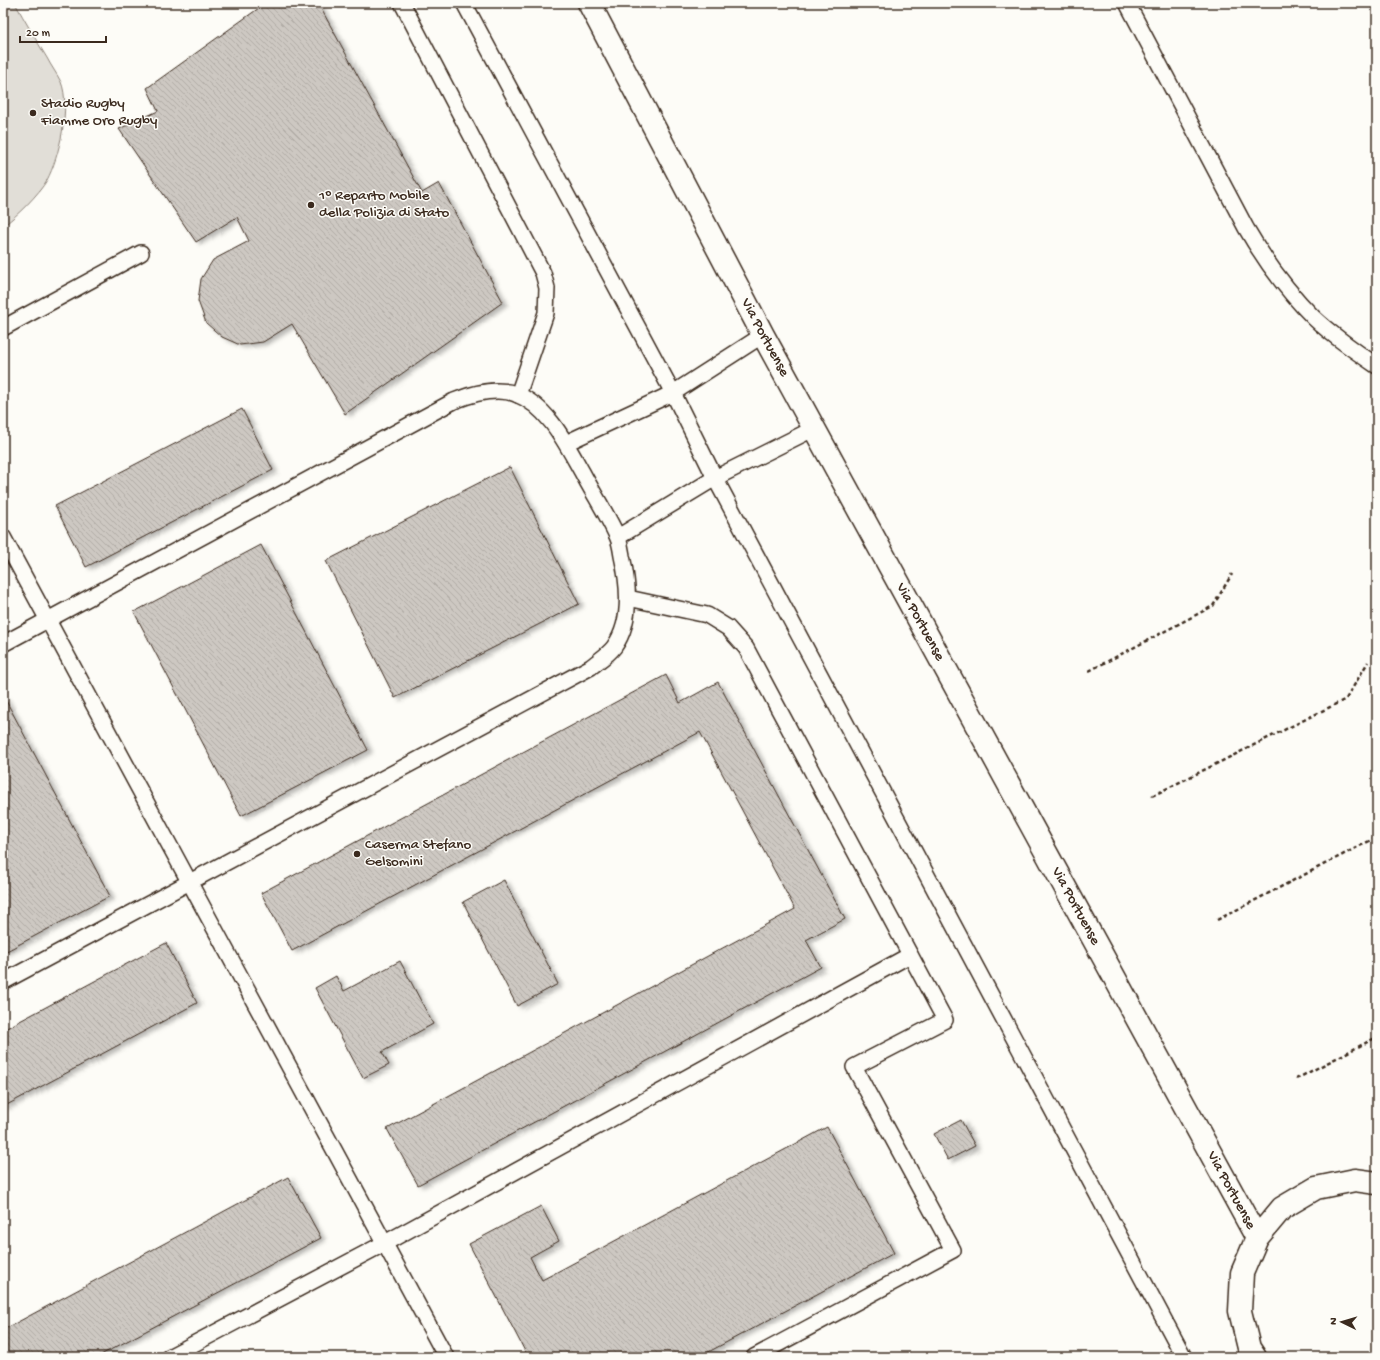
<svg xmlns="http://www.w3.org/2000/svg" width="1380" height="1360" viewBox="0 0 1380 1360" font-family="'Gochi Hand',sans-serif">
<defs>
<pattern id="building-back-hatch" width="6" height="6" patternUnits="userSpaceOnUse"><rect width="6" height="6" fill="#cdc8c2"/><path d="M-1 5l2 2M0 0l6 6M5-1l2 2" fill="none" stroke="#b1aca6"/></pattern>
<filter id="shadow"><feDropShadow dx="4.5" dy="2.5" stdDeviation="2" flood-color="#0004"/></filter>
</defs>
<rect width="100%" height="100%" fill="#fdfcf7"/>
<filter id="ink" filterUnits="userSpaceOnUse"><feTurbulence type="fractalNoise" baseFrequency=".025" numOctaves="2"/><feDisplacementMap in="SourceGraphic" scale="8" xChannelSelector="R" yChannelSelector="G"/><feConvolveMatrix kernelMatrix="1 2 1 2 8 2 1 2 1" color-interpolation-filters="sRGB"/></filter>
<g filter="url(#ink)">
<path fill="#e1ded7" stroke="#8e847a" d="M3 3H15C25 21 36 40 47 58 51 66 57 74 61 82 71 106 59 158 47 180 39 194 17 216 3 226Z"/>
<g fill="url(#building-back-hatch)" stroke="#3b2a1e" filter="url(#shadow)">
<polygon points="266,3 318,3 422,193 439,183 503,302 345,414 292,324 263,342 240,345 222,337 206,323 198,301 201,279 213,260 249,241 237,217 196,242 119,129 158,111 147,88"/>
<polygon points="242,409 273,470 86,567 55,506"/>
<polygon points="510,467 579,604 395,698 326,561"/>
<polygon points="261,545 368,750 241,816 134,612"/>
<polygon points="666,675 680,703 718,682 845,919 806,940 821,967 418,1185 387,1129 795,909 700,732 292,951 261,893"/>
<polygon points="3,695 110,896 3,953"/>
<polygon points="504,880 558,984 517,1006 463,902"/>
<polygon points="166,943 197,1003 3,1107 3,1030"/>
<polygon points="400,961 433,1024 382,1052 389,1065 363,1078 315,988 336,976 344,991"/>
<polygon points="961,1120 975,1146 948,1160 934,1134"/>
<polygon points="827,1127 894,1253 699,1357 528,1357 469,1244 541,1206 559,1241 530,1257 542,1280"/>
<polygon points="288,1177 321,1238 97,1357 3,1357 3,1330"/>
</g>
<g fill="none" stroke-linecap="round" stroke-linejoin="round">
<defs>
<g id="service">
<polyline points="402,3 543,273 547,288 546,313 518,395"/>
<polyline points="464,3 673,393 715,478 1184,1357"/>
<path d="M1127 3 1246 228C1265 261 1287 291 1314 318 1333 336 1355 351 1377 366"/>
<polyline points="3,328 141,253"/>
<polyline points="566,443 673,393 763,335"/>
<polyline points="3,537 446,1357"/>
<polyline points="618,537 715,478 815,428"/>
<polyline points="628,598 707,615 728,628 746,648 945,1020 854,1067 953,1250 754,1357"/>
<path d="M3 644 454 401C474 393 496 387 516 394 549 407 566 444 582 472 593 493 607 514 617 536 620 542 621 550 622 556 629 586 632 622 614 647 608 655 598 661 591 667L3 982"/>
<polyline points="169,1357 385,1243 910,955"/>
</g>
<g id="tertiary">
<path id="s1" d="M589 3 763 335 1257 1238"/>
<polyline points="1255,1357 1249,1348 1240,1311 1242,1273 1257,1238 1282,1208 1316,1188 1355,1180 1377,1183"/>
</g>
</defs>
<use href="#service" stroke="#3b2a1e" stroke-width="18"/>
<use href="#tertiary" stroke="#3b2a1e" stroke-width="25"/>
<g stroke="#3b2a1e" stroke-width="2.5" stroke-dasharray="4 3" stroke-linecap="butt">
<polyline points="1089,671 1213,606 1232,574"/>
<polyline points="1152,796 1346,699 1368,662"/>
<polyline points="1217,920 1377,837"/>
<polyline points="1296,1079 1377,1037"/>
</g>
<use href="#service" stroke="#fdfcf7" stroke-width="15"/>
<use href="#tertiary" stroke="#fdfcf7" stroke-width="22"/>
</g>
</g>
<g fill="#3b2a1e" stroke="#fdfcf7" stroke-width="1.5">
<circle cx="33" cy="113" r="4"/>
<circle cx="311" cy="205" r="4"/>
<circle cx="357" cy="854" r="4"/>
</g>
<g text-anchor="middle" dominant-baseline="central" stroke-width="3" stroke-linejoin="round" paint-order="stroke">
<g font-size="15" fill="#3b2a1e" stroke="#fdfcf7" text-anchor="start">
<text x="41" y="104">Stadio Rugby<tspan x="41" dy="17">Fiamme Oro Rugby</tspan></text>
<text x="319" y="196">1º Reparto Mobile<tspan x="319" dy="17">della Polizia di Stato</tspan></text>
<text x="365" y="845">Caserma Stefano<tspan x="365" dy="17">Gelsomini</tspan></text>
</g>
<g font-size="15" fill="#3b2a1e" stroke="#fdfcf7">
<text stroke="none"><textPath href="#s1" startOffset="378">Via Portuense</textPath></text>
<text stroke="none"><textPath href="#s1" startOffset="702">Via Portuense</textPath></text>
<text stroke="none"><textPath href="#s1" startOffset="1026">Via Portuense</textPath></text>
<text stroke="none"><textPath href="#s1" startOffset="1350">Via Portuense</textPath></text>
</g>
</g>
<rect width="1380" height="1360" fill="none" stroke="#fdfcf7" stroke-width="16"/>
<rect x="8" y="8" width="1364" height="1344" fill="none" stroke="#3b2a1e" stroke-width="1.5" filter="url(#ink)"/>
<g transform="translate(1342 1322) rotate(275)" stroke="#fdfcf7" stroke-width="3" paint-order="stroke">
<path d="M0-3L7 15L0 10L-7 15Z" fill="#3b2a1e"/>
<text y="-6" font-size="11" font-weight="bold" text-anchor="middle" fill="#3b2a1e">N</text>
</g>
<path d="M20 36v6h86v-6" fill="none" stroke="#3b2a1e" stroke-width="2"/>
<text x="26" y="36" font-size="12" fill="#3b2a1e" stroke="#fdfcf7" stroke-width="3" paint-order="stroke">20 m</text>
</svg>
